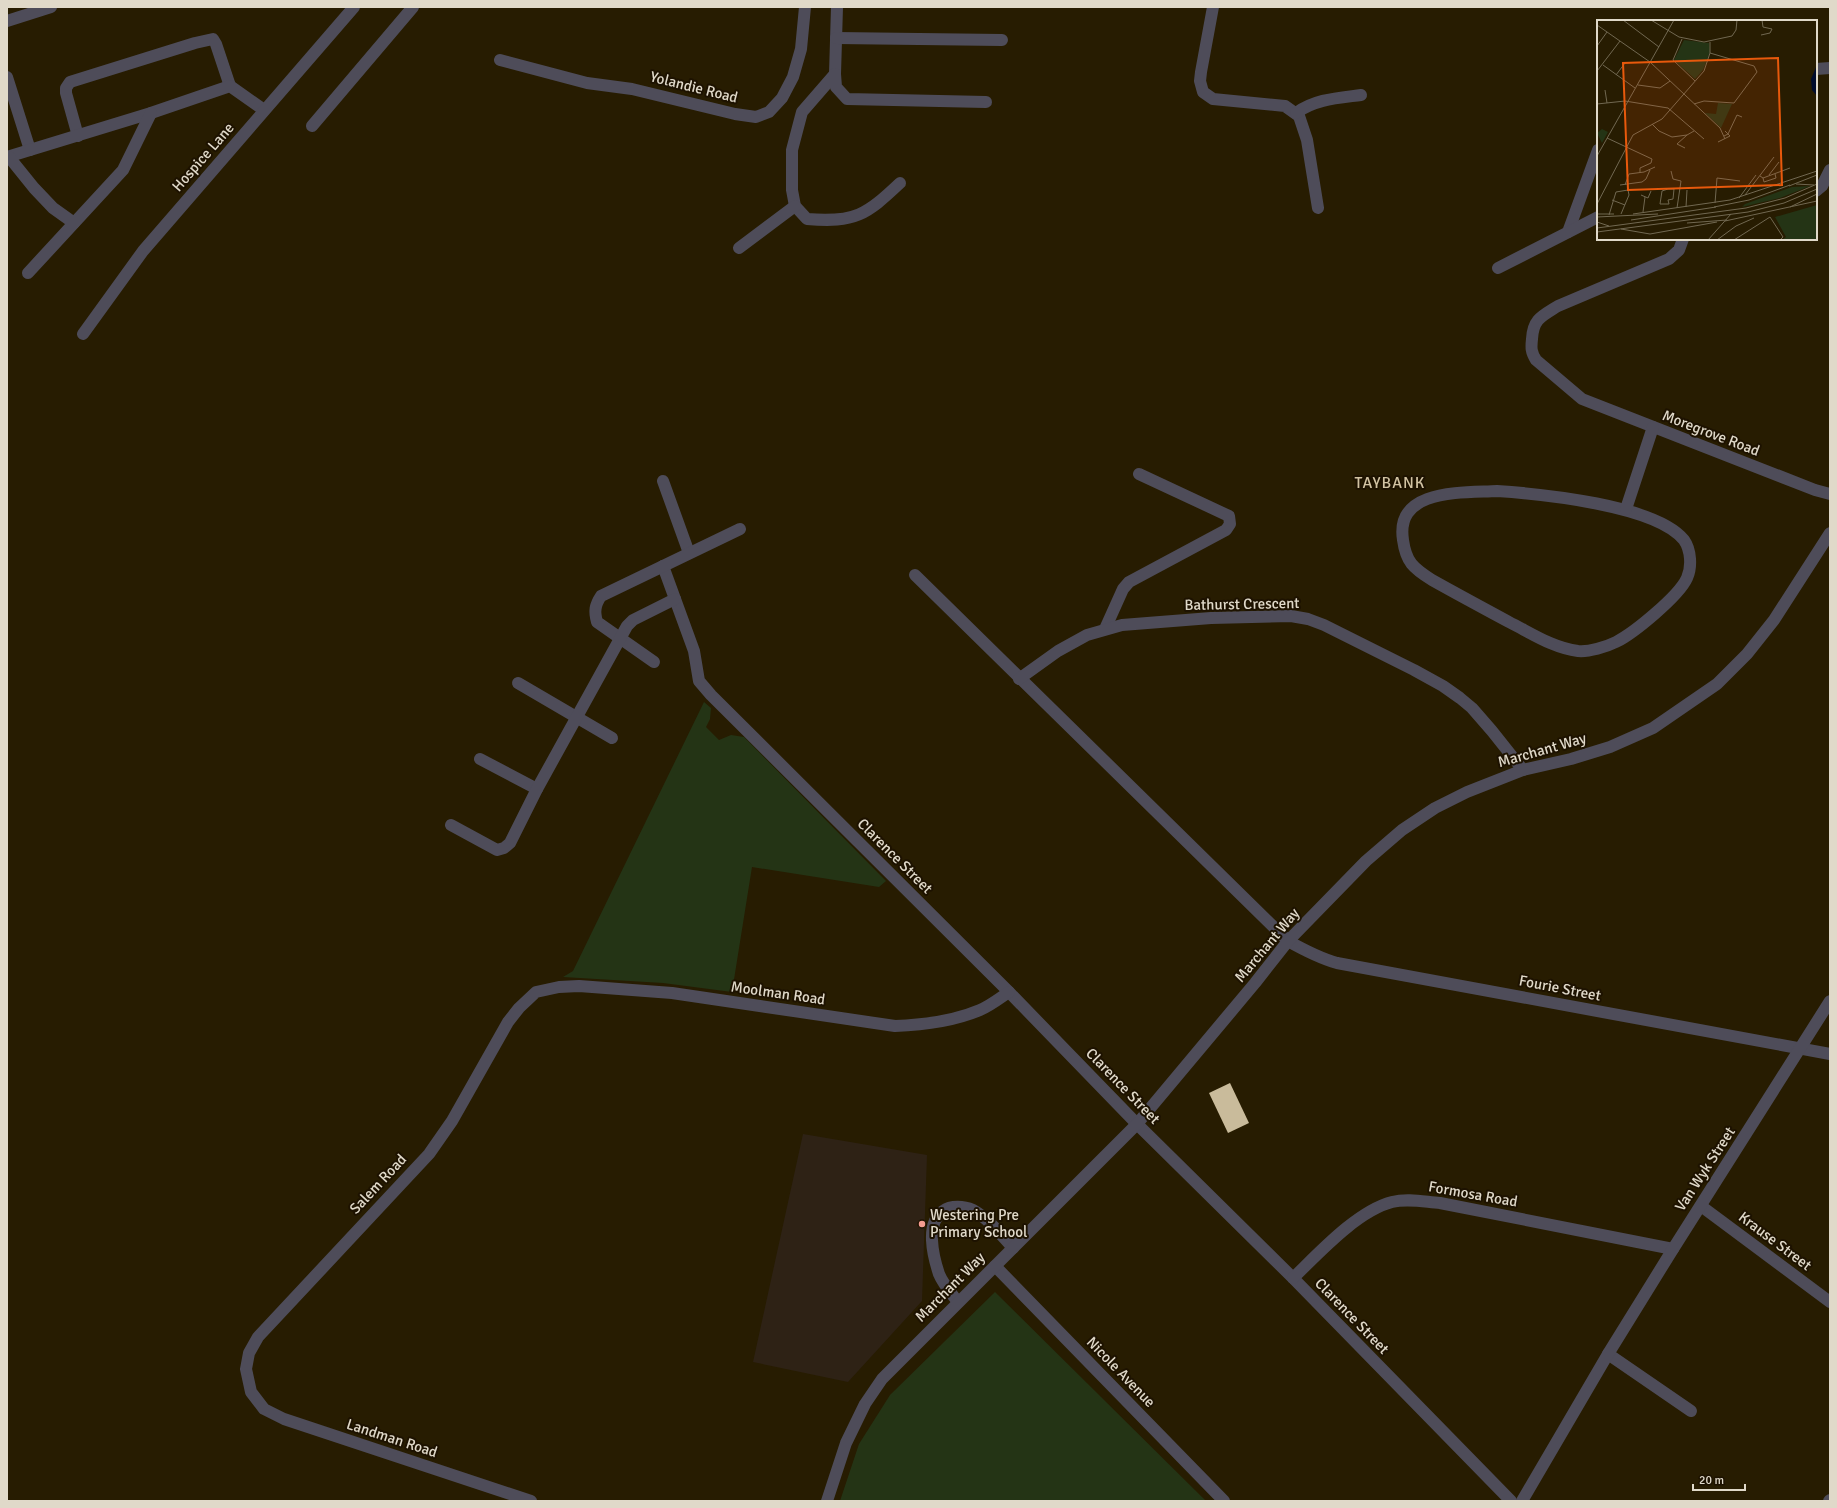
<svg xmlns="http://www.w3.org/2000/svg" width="1837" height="1508" viewBox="0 0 1837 1508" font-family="Signika,sans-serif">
<rect width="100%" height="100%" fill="#271c01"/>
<polygon fill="#2e2215" points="803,1134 927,1155 922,1301 848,1382 753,1362"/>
<g fill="#243415">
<polygon points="704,702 711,708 710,719 706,727 719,740 731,735 744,737 886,881 879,887 752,867 732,992 663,983 563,977 573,971"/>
<polygon points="995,1292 1206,1501 840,1501 859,1444 890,1395"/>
</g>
<polygon fill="#c9bb9b" points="1230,1083 1249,1123 1228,1133 1209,1093"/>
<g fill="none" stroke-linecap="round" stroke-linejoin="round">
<g stroke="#4e4c59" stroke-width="12">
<polyline points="837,7 835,74 836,87 847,99 986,102"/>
<polyline points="1213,7 1201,72 1200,81 1203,92 1213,99 1285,106 1299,116 1307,140 1318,208"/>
<polyline points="7,21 51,7"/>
<polyline points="836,38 1002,40"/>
<polyline points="500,60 587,83 632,89 735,114 756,117 769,112 782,98 793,77 801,49 805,7"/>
<polyline points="1816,69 1830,68"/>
<path d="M835 74 802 112 792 150V190L795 206 807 219C855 223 866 215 900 183"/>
<polyline points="7,77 30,150"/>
<path d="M1296 113C1315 99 1338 98 1361 95"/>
<polyline points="312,126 413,7"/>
<polyline points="78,136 66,93 66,88 70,82 195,43 213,39 216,44 230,86"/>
<polyline points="7,157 151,113 230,86 264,110"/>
<polyline points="9,157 34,188 53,208 74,223"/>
<polyline points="1816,191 1822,186 1830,170"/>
<polyline points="1568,232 1598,150"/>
<path d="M1683 239 1679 250 1669 259 1558 306C1542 316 1533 319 1532 339 1531 348 1531 352 1536 360L1582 399 1815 490 1830 494"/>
<polyline points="739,248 795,206"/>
<polyline points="1498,268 1598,217"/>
<polyline points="28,273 123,170 151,113"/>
<polyline points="83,334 143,251 354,7"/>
<polyline points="663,481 689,553"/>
<path d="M1497 491C1541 494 1656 505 1684 540 1691 550 1692 567 1687 578 1679 596 1634 633 1616 642 1606 647 1589 652 1578 651 1553 648 1531 633 1509 622 1483 608 1457 594 1432 580 1413 568 1406 562 1403 540 1395 488 1463 493 1497 491Z"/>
<polyline points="1626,509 1653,427"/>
<polyline points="663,566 694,651 699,681 711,695 1009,992 1137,1124 1293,1278 1511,1501"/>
<path d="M915 575 1288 941C1304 950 1319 958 1337 963L1830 1054"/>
<polyline points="1105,629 1123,589 1129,582 1226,530 1230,524 1229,516 1139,474"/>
<path d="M654 662 597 622C594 611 595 605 601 596L740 529"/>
<polyline points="1019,679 1058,651 1087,635 1122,625 1211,618 1291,616 1308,619 1324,625 1414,670 1443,686 1460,698 1472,708 1492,731 1523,770"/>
<polyline points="518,683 612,738"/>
<polyline points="480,759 537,789"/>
<polyline points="451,825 497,850 504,848 510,843 537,789 627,626 633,620 675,599"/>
<polyline points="1701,1206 1830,1302"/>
<polyline points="995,1266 1224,1501"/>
<path d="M1293 1278C1319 1253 1357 1211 1392 1202 1408 1198 1425 1202 1440 1203L1673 1249"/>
<path d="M958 1302C952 1294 943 1284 939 1274 933 1256 925 1223 943 1211 951 1205 964 1206 973 1210 989 1219 1001 1235 1013 1248"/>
<polyline points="1608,1354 1691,1411"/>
<path d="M531 1501 284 1419 264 1409 251 1392 246 1369 249 1353 258 1337 429 1154 452 1121 508 1022 519 1008 536 992 559 987 579 986 672 993 895 1026C922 1025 954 1021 980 1010 990 1006 1000 998 1009 992"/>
<polyline points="827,1501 846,1443 865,1404 882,1379 1137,1124 1255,983 1288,941 1366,861 1402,830 1435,808 1467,792 1523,770 1571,759 1610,747 1653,728 1717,684 1747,654 1774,620 1830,533"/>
<polyline points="1522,1501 1608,1354 1673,1249 1830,1001"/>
<polyline points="1829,1501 1830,1500"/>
</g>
</g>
<circle fill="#f59c90" stroke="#1d1200" stroke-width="1.5" cx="922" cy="1224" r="4"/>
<g text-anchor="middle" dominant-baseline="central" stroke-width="4" stroke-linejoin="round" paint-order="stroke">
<g font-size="15" fill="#e0d9c9" stroke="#1d1200">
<text transform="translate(694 87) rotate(14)">Yolandie Road</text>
<text transform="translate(203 157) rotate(-49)">Hospice Lane</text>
<text transform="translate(1711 433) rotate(21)">Moregrove Road</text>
<text transform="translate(1242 604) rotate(-1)">Bathurst Crescent</text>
<text transform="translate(1542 750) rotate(-16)">Marchant Way</text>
<text transform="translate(895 856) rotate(45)">Clarence Street</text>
<text transform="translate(1267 945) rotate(-50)">Marchant Way</text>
<text transform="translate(1560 988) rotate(11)">Fourie Street</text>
<text transform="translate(778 993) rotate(8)">Moolman Road</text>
<text transform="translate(1123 1086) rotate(46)">Clarence Street</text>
<text transform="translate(1705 1169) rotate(-57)">Van Wyk Street</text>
<text transform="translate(378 1184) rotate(-47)">Salem Road</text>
<text transform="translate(1473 1194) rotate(10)">Formosa Road</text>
<text transform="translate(1775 1241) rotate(37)">Krause Street</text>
<text transform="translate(950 1287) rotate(-45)">Marchant Way</text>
<text transform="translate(1352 1316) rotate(46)">Clarence Street</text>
<text transform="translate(1121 1372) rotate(46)">Nicole Avenue</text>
<text transform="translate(392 1438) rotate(18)">Landman Road</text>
</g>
<g font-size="15" fill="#e0d9c9" stroke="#1d1200" text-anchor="start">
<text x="930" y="1215">Westering Pre<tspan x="930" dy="17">Primary School</tspan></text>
</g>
<g font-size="16" letter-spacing="1" fill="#d2c3a3" stroke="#1d1200">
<text x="1390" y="483">TAYBANK</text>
</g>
</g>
<g transform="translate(1597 20)">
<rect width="220" height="220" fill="#271c01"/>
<path d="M87 20 112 23 113 32 106 50 98 59 77 40ZM121 83 135 84 124 108 108 93 119 94ZM5 109 11 112 5 123 0 113ZM213 166 183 178 145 187 148 184 195 167ZM220 185V220H185L189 217 178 197Z" fill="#243415"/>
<path d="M220 45V76L215 70 214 59Z" fill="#000c2d"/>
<path fill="none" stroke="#716851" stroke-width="1" d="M26 0 62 27M54 0 82 17 107 22 135 16 139 10 140 0M99 0H113M0 5 53 42 123 108 128 119M164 15 173 13 175 9 166 7 165 0M85 19 76 40 98 61M0 26 10 12M6 45 38 68M0 51 23 21M19 55 28 43M41 65 63 68 73 61M8 70 10 83M0 84 28 81 71 88 107 119M97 84 107 81 137 83 160 52 157 46 113 33M55 104 62 111 75 117 90 115 97 111M127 116 131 114 140 95 145 97M10 118 55 139 54 143 43 148V153M121 122 133 116 128 111M88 128 80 124 90 115M0 136 77 0M74 151 76 159 84 161 80 188M172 155 182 142M163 156 166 158 193 148M166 158 167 162 179 158 178 154M199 164 217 165M23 165 45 162 49 159 53 150M28 165 32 154 47 152 58 147M192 166 220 155M71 169H77L76 179 71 180 72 184H63L65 171ZM44 175 51 178 54 171M148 175 177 137M142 178 159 155M15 180 28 185M118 183 120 158 143 161M0 184 36 115 65 99 107 51 113 33V22M89 187 90 170M117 187 152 180 193 165M193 187 220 174M46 192 48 177M0 194H17M36 194 133 180 220 151M12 195 19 172 31 170 32 175 24 194M0 197 61 194M34 200 119 187M128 201 220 181M0 202 12 206M90 203 130 200M0 208 149 188 188 178 220 164M24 209 53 214 120 202M0 212 151 192 187 183 220 169M111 220 134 194M120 220 139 206 157 198M137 220 173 197 186 217 183 220"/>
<path fill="#e8590c" fill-opacity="0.15" stroke="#e8590c" stroke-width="2" d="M181 38 185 165 31 170 26 43Z"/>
<rect width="220" height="220" fill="none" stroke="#e0d9c9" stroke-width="2"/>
</g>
<rect width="1837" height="1508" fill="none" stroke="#e0d9c9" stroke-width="16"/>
<path d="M1693 1484v6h52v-6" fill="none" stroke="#e0d9c9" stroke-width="2"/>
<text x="1699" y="1484" font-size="12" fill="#e0d9c9" stroke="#1d1200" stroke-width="3" paint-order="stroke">20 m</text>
</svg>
